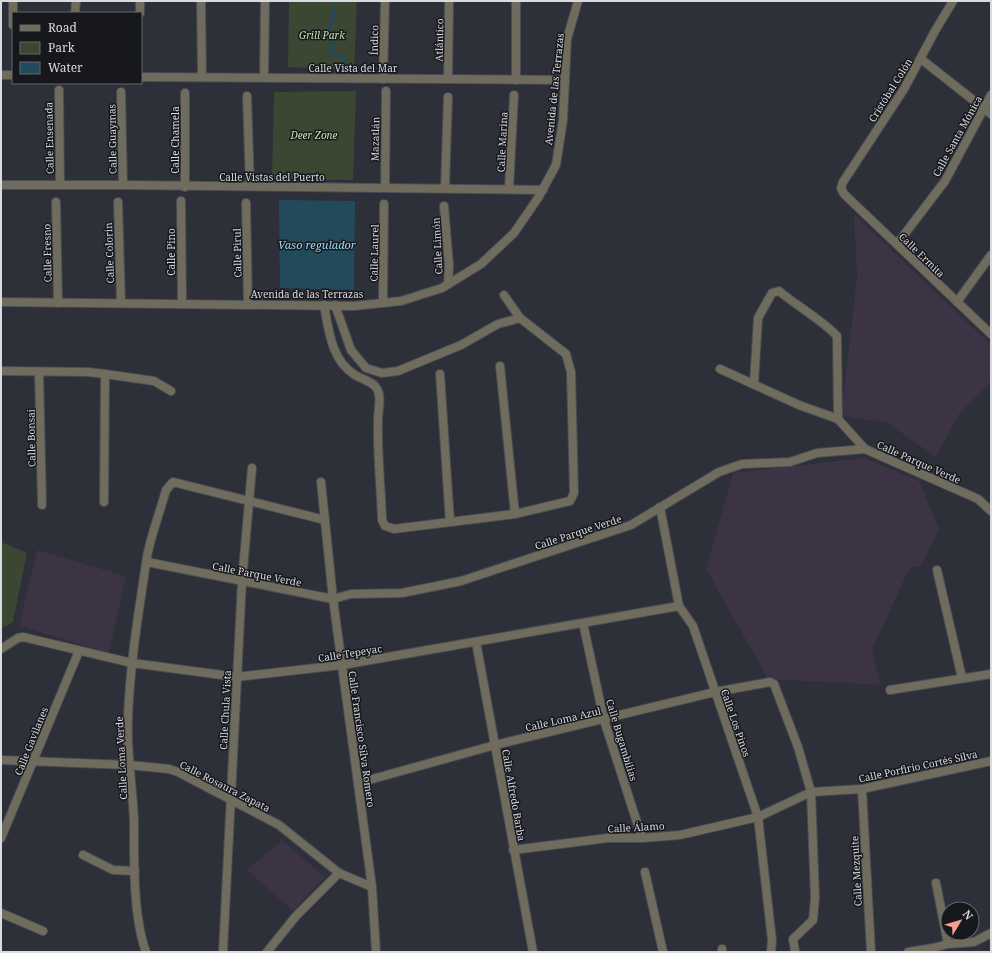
<svg xmlns="http://www.w3.org/2000/svg" width="992" height="953" viewBox="0 0 992 953" font-family="'Noto Serif',serif">
<rect width="100%" height="100%" fill="#2d2f39"/>
<g fill="#3c3344">
<polygon points="854,214 991,345 991,381 959,414 936,457 886,422 841,416 857,277"/>
<polygon points="864,458 919,481 939,529 921,566 910,567 872,650 881,685 768,679 706,569 733,473"/>
<polygon points="37,550 126,576 109,653 19,626"/>
<polygon points="282,840 325,877 293,911 247,870"/>
</g>
<g fill="#3b4732">
<polygon points="289,1 357,1 354,70 288,67"/>
<polygon points="356,91 353,180 272,179 274,92"/>
<polygon points="1,542 27,553 13,622 1,629"/>
</g>
<g fill="#224a5b">
<polygon points="330,1 332,1 336,12 331,30 334,52 344,56 349,65 345,66 341,57 330,56 328,29 333,11"/>
<polygon points="279,200 355,201 354,290 280,288"/>
</g>
<g fill="none" stroke-linecap="round" stroke-linejoin="round">
<defs>
<g id="street">
<polyline points="13,1 13,25"/>
<polyline points="201,1 202,77"/>
<polyline points="953,1 935,31 904,89 843,182 841,188 844,194 991,334"/>
<polyline points="75,13 76,1"/>
<polyline points="140,13 140,1"/>
<polyline points="921,59 991,114"/>
<polyline points="1,75 13,75"/>
<polyline points="141,77 565,80"/>
<polyline points="264,78 265,1"/>
<polyline points="383,79 385,1"/>
<polyline points="448,79 449,1"/>
<polyline points="516,80 516,1"/>
<polyline points="59,90 60,185"/>
<polyline points="121,92 123,185"/>
<polyline points="247,96 250,186"/>
<polyline points="1,185 123,185 543,190"/>
<polyline points="185,187 185,93"/>
<polyline points="385,188 386,91"/>
<polyline points="445,188 448,97"/>
<polyline points="509,189 514,95"/>
<polyline points="181,201 182,304"/>
<polyline points="56,202 58,303"/>
<polyline points="118,202 121,303"/>
<polyline points="246,203 248,304"/>
<polyline points="444,206 449,265 448,284"/>
<polyline points="897,244 945,181 991,95"/>
<polyline points="504,295 520,318"/>
<polyline points="1,302 354,306 401,301 442,288 481,264 514,233 538,198 556,165 563,120 567,39 578,1"/>
<polyline points="383,302 384,204"/>
<polyline points="957,302 991,255"/>
<path d="M324 305C329 331 331 360 355 375 361 379 374 382 377 389 382 397 378 411 378 420 377 453 381 487 382 520L385 526 394 529 515 514 570 501 574 493 571 372 566 354 520 318 498 324 461 345 398 371 382 373 366 368 351 350 335 305"/>
<polyline points="500,366 515,514"/>
<polyline points="720,369 799,405 838,419 865,449"/>
<polyline points="1,371 88,372 105,374 154,381 171,391"/>
<polyline points="39,372 42,505"/>
<polyline points="440,374 450,522"/>
<path d="M754 384 758 318 772 293 779 291C797 306 822 320 837 336L838 419"/>
<polyline points="321,482 333,599 372,887 376,952"/>
<polyline points="104,502 105,374"/>
<polyline points="660,507 679,606 693,626 758,817 772,940 771,952"/>
<polyline points="147,562 333,599 351,594 402,593 461,581 631,525 719,472 742,464 790,462 817,453 865,449 978,499 991,511"/>
<polyline points="937,570 962,678"/>
<polyline points="583,623 604,720 642,838"/>
<polyline points="476,642 533,952"/>
<polyline points="1,649 18,638 23,637 132,663 237,677 342,665 679,606"/>
<polyline points="890,690 991,674"/>
<polyline points="1,760 129,765 169,769 178,772 279,825 339,873 372,887"/>
<polyline points="358,783 495,745 715,692 770,682 774,684 798,747 811,792 815,898 813,920 793,939 795,951"/>
<polyline points="862,789 871,952"/>
<polyline points="1,838 79,651"/>
<polyline points="513,850 608,838 642,838 680,835 758,817 811,792 862,789 991,761"/>
<polyline points="83,855 113,870 135,871"/>
<polyline points="645,872 663,952"/>
<polyline points="936,883 948,944"/>
<polyline points="1,913 43,931"/>
<path d="M146 952C133 917 134 860 134 823 133 787 126 752 128 717 130 663 139 610 147 557 151 535 160 512 166 490L173 482 325 520"/>
<polyline points="223,952 242,581 252,468"/>
<polyline points="267,952 296,916 339,873"/>
<polyline points="722,952 722,949"/>
<polyline points="908,952 933,948 948,944 974,942 991,933"/>
</g>
</defs>
<use href="#street" stroke="#494b54" stroke-width="10"/>
<use href="#street" stroke="#706c5d" stroke-width="8"/>
</g>
<g text-anchor="middle" dominant-baseline="central" stroke-width="3" stroke-linejoin="round" paint-order="stroke">
<g font-size="10" font-style="italic" fill="#c6e6ad" stroke="#17181c">
<text x="322" y="35">Grill Park</text>
<text x="314" y="135">Deer Zone</text>
</g>
<g font-size="10" fill="#d9dbe1" stroke="#17181c">
<text transform="translate(374 40) rotate(-89)">Índico</text>
<text transform="translate(439 40) rotate(-89)">Atlántico</text>
<text x="353" y="68">Calle Vista del Mar</text>
<text transform="translate(554 89) rotate(-84)">Avenida de las Terrazas</text>
<text transform="translate(890 90) rotate(-58)">Cristóbal Colón</text>
<text transform="translate(957 136) rotate(-61)">Calle Santa Mónica</text>
<text transform="translate(49 138) rotate(-91)">Calle Ensenada</text>
<text transform="translate(112 139) rotate(-91)">Calle Guaymas</text>
<text transform="translate(375 139) rotate(-89)">Mazatlán</text>
<text transform="translate(175 140) rotate(-90)">Calle Chamela</text>
<text transform="translate(502 142) rotate(-87)">Calle Marina</text>
<text x="272" y="177">Calle Vistas del Puerto</text>
<text transform="translate(437 246) rotate(-93)">Calle Limón</text>
<text transform="translate(171 252) rotate(-90)">Calle Pino</text>
<text transform="translate(47 253) rotate(-91)">Calle Fresno</text>
<text transform="translate(109 253) rotate(-92)">Calle Colorin</text>
<text transform="translate(237 253) rotate(-91)">Calle Pirul</text>
<text transform="translate(374 253) rotate(-89)">Calle Laurel</text>
<text transform="translate(922 255) rotate(44)">Calle Ermita</text>
<text x="307" y="294">Avenida de las Terrazas</text>
<text transform="translate(31 438) rotate(-91)">Calle Bonsai</text>
<text transform="translate(919 462) rotate(24)">Calle Parque Verde</text>
<text transform="translate(578 532) rotate(-18)">Calle Parque Verde</text>
<text transform="translate(257 574) rotate(11)">Calle Parque Verde</text>
<text transform="translate(350 653) rotate(-9)">Calle Tepeyac</text>
<text transform="translate(225 710) rotate(-87)">Calle Chula Vista</text>
<text transform="translate(563 719) rotate(-13)">Calle Loma Azul</text>
<text transform="translate(736 723) rotate(71)">Calle Los Pinos</text>
<text transform="translate(362 739) rotate(82)">Calle Francisco Silva Romero</text>
<text transform="translate(622 740) rotate(73)">Calle Bugambilias</text>
<text transform="translate(31 741) rotate(-68)">Calle Gavilanes</text>
<text transform="translate(121 758) rotate(-93)">Calle Loma Verde</text>
<text transform="translate(918 766) rotate(-12)">Calle Porfirio Cortés Silva</text>
<text transform="translate(225 786) rotate(27)">Calle Rosaura Zapata</text>
<text transform="translate(514 795) rotate(80)">Calle Alfredo Barba</text>
<text transform="translate(636 827) rotate(-3)">Calle Álamo</text>
<text transform="translate(856 871) rotate(-93)">Calle Mezquite</text>
</g>
<g font-size="11" font-style="italic" fill="#94dbfa" stroke="#17181c">
<text x="317" y="244">Vaso regulador</text>
</g>
</g>
<rect width="992" height="953" fill="none" stroke="#d9dbe1" stroke-width="4"/>
<rect x="12" y="12" width="130" height="72" fill="#17181c" stroke="#65666b"/>
<rect x="20" y="25" width="20" height="6" fill="#706c5d" stroke="#65666b"/>
<text x="48" y="32" font-size="12" fill="#d9dbe1">Road</text>
<rect x="20" y="42" width="20" height="12" fill="#3b4732" stroke="#65666b"/>
<text x="48" y="52" font-size="12" fill="#d9dbe1">Park</text>
<rect x="20" y="62" width="20" height="12" fill="#224a5b" stroke="#65666b"/>
<text x="48" y="72" font-size="12" fill="#d9dbe1">Water</text>
<g transform="translate(960 921) rotate(52)"><circle r="19" fill="#17181c" stroke="#65666b"/>
<path d="M0-3L7 15L0 10L-7 15Z" fill="#f59c90"/>
<text y="-6" font-size="11" font-weight="bold" text-anchor="middle" fill="#d9dbe1">N</text>
</g>
</svg>
